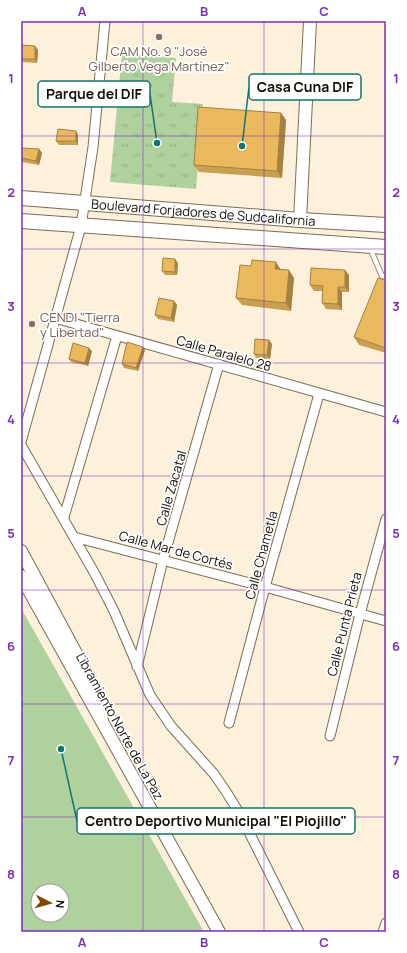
<svg xmlns="http://www.w3.org/2000/svg" width="407" height="953" viewBox="0 0 407 953" font-family="Manrope,sans-serif">
<defs>
<pattern id="park-tufts" width="24" height="20" patternUnits="userSpaceOnUse"><rect width="24" height="20" fill="#afd19d"/><path d="M3 7l-1-3M5 7V3M7 7l1-3M15 17l-1-3M17 17v-4M19 17l1-3" fill="none" stroke="#96b286"/></pattern>
</defs>
<rect width="100%" height="100%" fill="#fdf1db"/>
<polygon fill="url(#park-tufts)" points="122,54 176,58 172,102 203,104 196,189 110,182"/>
<path fill="#afd19d" fill-rule="evenodd" d="M21 608 204 932H21ZM38 891H62V915H38Z"/>
<g fill="none" stroke-linecap="round" stroke-linejoin="round">
<defs>
<polyline id="lane" points="370,248 382,276 386,277"/>
<g id="street">
<polyline points="55,318 386,412"/>
<polyline points="21,442 81,226 93,147 105,21"/>
<polyline points="21,445 95,574 114,611 150,695 171,726 214,774 227,793 241,816 299,932"/>
<polyline points="64,517 117,336"/>
<polyline points="74,537 265,587 386,621"/>
<polyline points="137,667 163,560 219,364"/>
<polyline points="229,723 265,587 319,394"/>
<polyline points="330,736 360,614 386,519"/>
<polyline points="383,932 386,923"/>
</g>
<g id="secondary">
<polyline points="300,220 310,21"/>
<polyline points="21,551 99,696 101,706 102,716"/>
<polyline points="21,576 219,932"/>
</g>
<g id="primary">
<path id="s1" d="M21 198 300 220 386 225"/>
<polyline points="21,221 386,247"/>
</g>
</defs>
<use href="#lane" stroke="#7b6d55" stroke-width="6"/>
<use href="#street" stroke="#7b6d55" stroke-width="11"/>
<use href="#secondary" stroke="#7b6d55" stroke-width="14"/>
<use href="#primary" stroke="#7b6d55" stroke-width="16"/>
<use href="#lane" stroke="#fff" stroke-width="4.5"/>
<use href="#street" stroke="#fff" stroke-width="9"/>
<use href="#secondary" stroke="#fff" stroke-width="12"/>
<use href="#primary" stroke="#fff" stroke-width="14"/>
</g>
<g fill="#c99f51">
<polygon points="21,45 35,46 38,50 37,63 21,62"/>
<polygon points="281,113 286,120 282,178 199,172 194,165"/>
<polygon points="76,131 78,135 78,145 59,145 56,141"/>
<polygon points="21,148 39,149 42,153 39,165 22,162 21,161"/>
<polygon points="178,263 177,275 165,275 162,271"/>
<polygon points="281,269 294,278 291,311 242,305 236,298"/>
<polygon points="349,275 349,292 342,292 342,310 326,309 322,303 323,291 314,291 310,285"/>
<polygon points="386,280 386,353 359,345 354,337"/>
<polygon points="174,301 177,305 174,322 158,319 155,315"/>
<polygon points="272,344 270,359 256,358 254,354"/>
<polygon points="145,350 138,371 124,368 122,364"/>
<polygon points="92,351 88,366 71,362 69,359"/>
</g>
<g fill="#a48242">
<polygon points="35,46 38,50 37,63 35,59"/>
<polygon points="281,113 286,120 282,178 277,171"/>
<polygon points="76,131 78,135 78,145 76,141"/>
<polygon points="39,149 42,153 39,165 36,161"/>
<polygon points="175,259 178,263 177,275 175,272"/>
<polygon points="276,262 281,270 275,269"/>
<polygon points="289,270 294,278 291,311 286,303"/>
<polygon points="345,270 349,275 349,292 345,287"/>
<polygon points="338,287 342,292 342,310 338,304"/>
<polygon points="174,301 177,305 174,322 171,318"/>
<polygon points="269,340 272,344 270,359 267,355"/>
<polygon points="143,347 145,350 138,371 136,368"/>
<polygon points="89,348 92,351 88,366 85,363"/>
</g>
<g fill="#eab95e" stroke="#a48242">
<polygon points="21,45 35,46 35,59 21,59"/>
<polygon points="198,107 281,113 277,171 194,165"/>
<polygon points="58,129 76,131 76,141 56,141"/>
<polygon points="21,148 39,149 36,161 21,158"/>
<polygon points="163,258 175,259 175,272 162,271"/>
<polygon points="252,260 276,262 275,269 289,270 286,303 236,298 240,265 251,266"/>
<polygon points="311,268 345,270 345,287 338,287 338,304 322,303 323,286 310,285"/>
<polygon points="378,278 386,280 386,348 354,337"/>
<polygon points="159,298 174,301 171,318 155,315"/>
<polygon points="255,339 269,340 267,355 254,354"/>
<polygon points="127,342 143,347 136,368 122,364"/>
<polygon points="73,343 89,348 85,363 69,359"/>
</g>
<path fill="none" stroke="#7b2cbf" stroke-width="1" stroke-opacity="0.55" d="M143 21V932M264 21V932M21 136H386M21 249H386M21 363H386M21 476H386M21 590H386M21 704H386M21 817H386"/>
<g fill="#8d6e63" stroke="#fff" stroke-width="1.5">
<circle cx="159" cy="37" r="4"/>
<circle cx="32" cy="324" r="4"/>
</g>
<g text-anchor="middle" dominant-baseline="central" stroke-width="3.5" stroke-linejoin="round" paint-order="stroke">
<g font-size="13" fill="#785e54" stroke="#fff">
<text x="159" y="51">CAM No. 9 "José<tspan x="159" dy="15">Gilberto Vega Martínez"</tspan></text>
<text x="40" y="317" text-anchor="start">CENDI "Tierra<tspan x="40" dy="15">y Libertad"</tspan></text>
</g>
<g font-size="13" fill="#130e05" stroke="#fff">
<text stroke="none"><textPath href="#s1" startOffset="183">Boulevard Forjadores de Sudcalifornia</textPath></text>
<text transform="translate(224 353) rotate(16)">Calle Paralelo 28</text>
<text transform="translate(171 488) rotate(-74)">Calle Zacatal</text>
<text transform="translate(176 550) rotate(15)">Calle Mar de Cortés</text>
<text transform="translate(261 555) rotate(-75)">Calle Chametla</text>
<text transform="translate(344 624) rotate(-76)">Calle Punta Prieta</text>
<text transform="translate(120 726) rotate(61)">Libramiento Norte de La Paz</text>
</g>
</g>
<path fill="none" stroke="#0f766e" stroke-width="1.5" d="M242 146L249 87M157 143L150 94M61 749L77 821"/>
<g fill="#0f766e" stroke="#fff" stroke-width="1.5">
<circle cx="242" cy="146" r="4"/>
<circle cx="157" cy="143" r="4"/>
<circle cx="61" cy="749" r="4"/>
</g>
<g fill="#fff" stroke="#0f766e" stroke-width="1.5">
<rect x="249" y="74" width="112" height="26" rx="4"/>
<rect x="38" y="81" width="112" height="26" rx="4"/>
<rect x="77" y="808" width="278" height="26" rx="4"/>
</g>
<g font-size="14" text-anchor="middle" font-weight="bold" fill="#130e05">
<text x="305" y="92">Casa Cuna DIF</text>
<text x="94" y="99">Parque del DIF</text>
<text x="216" y="826">Centro Deportivo Municipal "El Piojillo"</text>
</g>
<rect width="407" height="953" fill="none" stroke="#ffffff" stroke-width="44"/>
<g transform="translate(50 903) rotate(96)"><circle r="19" fill="#ffffff" stroke="#a19f9b"/>
<path d="M0-3L7 15L0 10L-7 15Z" fill="#824700"/>
<text y="-6" font-size="11" font-weight="bold" text-anchor="middle" fill="#130e05">N</text>
</g>
<rect x="22" y="22" width="363" height="909" fill="none" stroke="#7b2cbf" stroke-width="1.5"/>
<g font-size="13" text-anchor="middle" font-weight="bold" fill="#7b2cbf">
<text x="82" y="16">A</text>
<text x="204" y="16">B</text>
<text x="324" y="16">C</text>
<text x="11" y="83">1</text>
<text x="396" y="83">1</text>
<text x="11" y="197">2</text>
<text x="396" y="197">2</text>
<text x="11" y="311">3</text>
<text x="396" y="311">3</text>
<text x="11" y="424">4</text>
<text x="396" y="424">4</text>
<text x="11" y="538">5</text>
<text x="396" y="538">5</text>
<text x="11" y="651">6</text>
<text x="396" y="651">6</text>
<text x="11" y="765">7</text>
<text x="396" y="765">7</text>
<text x="11" y="879">8</text>
<text x="396" y="879">8</text>
<text x="82" y="947">A</text>
<text x="204" y="947">B</text>
<text x="324" y="947">C</text>
</g>
</svg>
